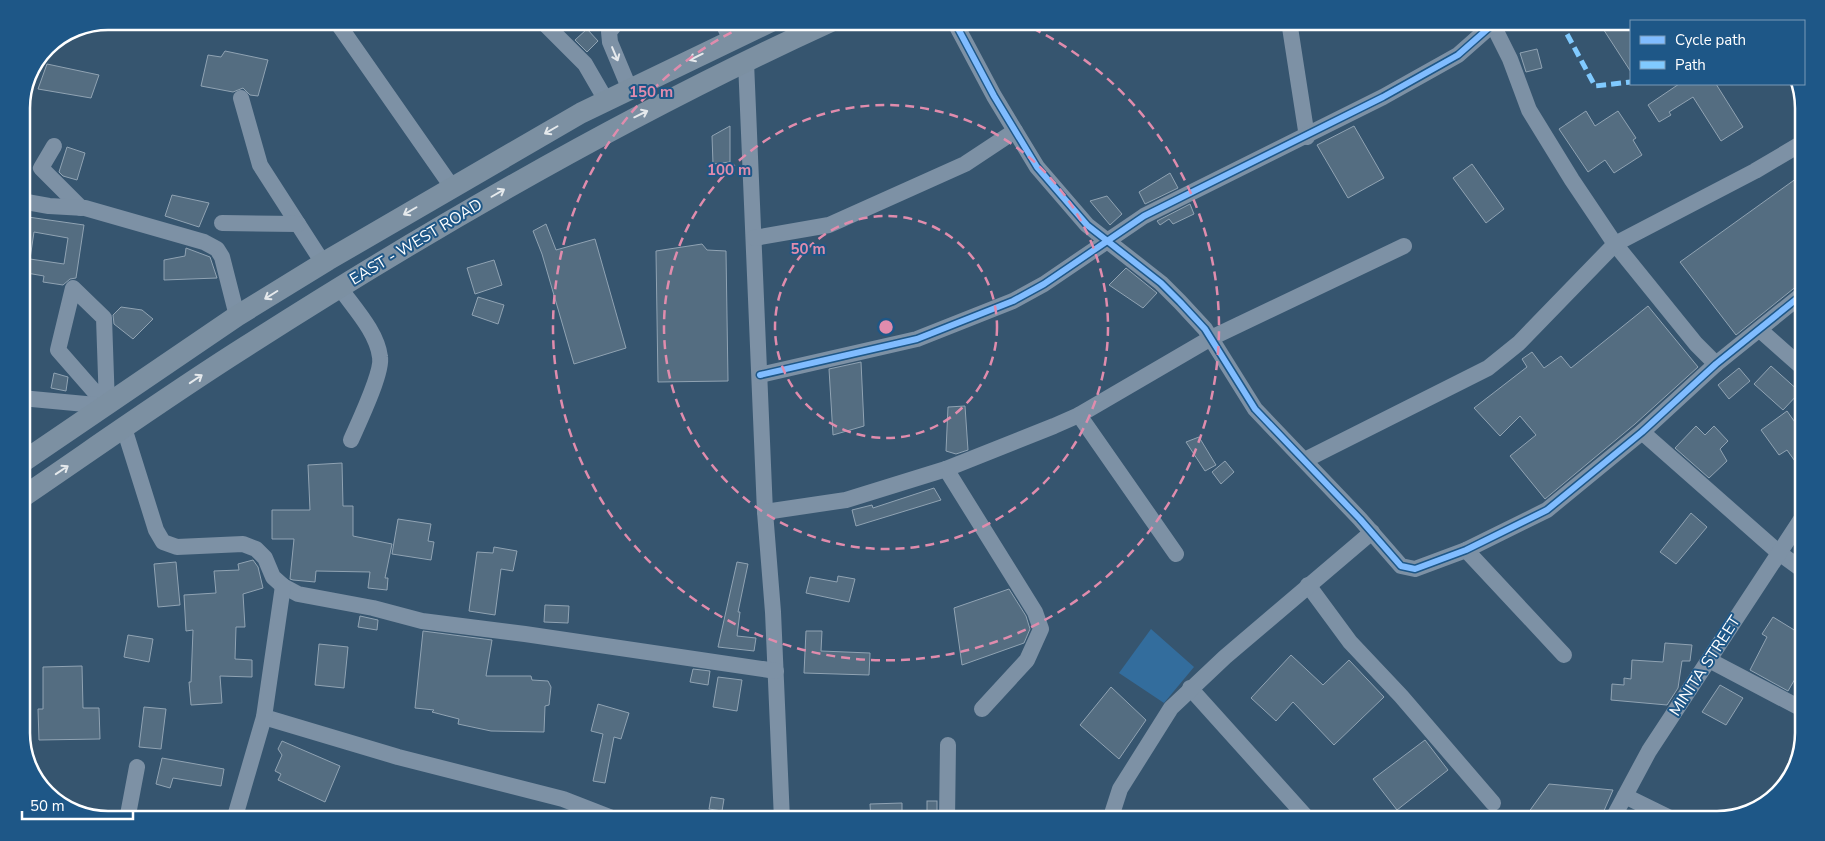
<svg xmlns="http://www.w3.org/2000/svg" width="1825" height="841" viewBox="0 0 1825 841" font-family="'Nunito Sans',sans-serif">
<rect width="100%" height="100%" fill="#36556f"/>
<polygon fill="#336d9d" points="1151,629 1194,667 1164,703 1119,673"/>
<g fill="#546d81" stroke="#90a3b3" fill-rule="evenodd">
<polygon points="1598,21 1631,21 1631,72"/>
<polygon points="587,29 598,41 587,52 575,40"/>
<polygon points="1537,49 1542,68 1526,72 1520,53"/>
<polygon points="225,51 268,60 258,96 250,95 243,88 233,92 201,86 208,55 221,57"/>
<polygon points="47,64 99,75 91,98 38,89"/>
<polygon points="1679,84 1716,84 1743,127 1721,141 1693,97 1669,112 1671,115 1659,122 1648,105"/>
<polygon points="1586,111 1595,126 1618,111 1636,138 1633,140 1642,155 1614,173 1605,160 1588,172 1559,129"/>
<polygon points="730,126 730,162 713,164 712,136"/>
<polygon points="1354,126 1384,178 1348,198 1317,145"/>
<polygon points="67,147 85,153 77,180 63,176 59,172"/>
<polygon points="1472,164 1504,209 1486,223 1453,178"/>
<polygon points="1170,173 1178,188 1145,204 1139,192"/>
<polygon points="1804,173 1804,283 1798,285 1736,335 1680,262"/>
<polygon points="172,195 209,203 199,227 165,216"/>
<polygon points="1107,196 1122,214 1110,225 1090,201"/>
<polygon points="1190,204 1194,214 1173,224 1169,219 1160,225 1157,221"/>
<path d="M21 216 84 225 76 278 70 279 63 285 43 282 44 276 21 272ZM34 232 68 238 64 264 30 259Z"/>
<polygon points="546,224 556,250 595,239 626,348 574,364 542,254 533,231"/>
<polygon points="702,244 707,250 726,251 728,381 658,382 656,251"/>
<polygon points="186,248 210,257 217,278 164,280 164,260 185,256"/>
<polygon points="494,260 502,285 475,294 467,268"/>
<polygon points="1126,268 1157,293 1143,308 1109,285"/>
<polygon points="478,297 504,305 498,324 472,315"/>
<polygon points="1648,306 1698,367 1635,424 1545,499 1510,456 1536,435 1520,416 1500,436 1474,408 1527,367 1522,359 1532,352 1544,368 1561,356 1571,368"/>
<polygon points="121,307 142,310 153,319 133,339 114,324 113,315"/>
<polygon points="861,362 864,426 833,435 829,369"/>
<polygon points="1771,366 1800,392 1783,410 1754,384"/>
<polygon points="1739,368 1750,381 1729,399 1718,385"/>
<polygon points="54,373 68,377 66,391 51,388"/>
<polygon points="965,406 968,450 956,454 946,451 948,407"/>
<polygon points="1787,411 1804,435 1804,474 1787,450 1779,455 1761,430"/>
<polygon points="1696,426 1705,435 1714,426 1728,441 1720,449 1727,461 1709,478 1675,448"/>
<polygon points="1199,437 1216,465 1205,471 1186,442"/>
<polygon points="1225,461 1234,472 1221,484 1212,472"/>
<polygon points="342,463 343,506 353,506 353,536 392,544 385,578 388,578 387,590 368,588 370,572 316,571 315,582 293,580 290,579 294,539 272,539 272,510 310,510 308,465"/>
<polygon points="934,488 941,500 856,526 852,510 872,505 873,508"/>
<polygon points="1691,513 1707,527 1676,564 1660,552"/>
<polygon points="398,519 431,524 428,541 434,542 431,560 392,554"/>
<polygon points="494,547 517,551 513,571 501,569 495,615 469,611 477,552 493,553"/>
<polygon points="253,560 258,567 263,588 243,594 245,627 236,627 235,659 252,660 252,677 220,676 222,703 191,705 189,682 191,682 193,630 186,631 184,595 216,593 214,571 239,570 238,564"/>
<polygon points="176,562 180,605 158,607 154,564"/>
<polygon points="737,562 748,564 738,612 740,612 737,636 756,638 754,651 718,647"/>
<polygon points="838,576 855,579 849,602 806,593 810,577 837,582"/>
<polygon points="1009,589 1026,616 1030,629 1024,643 962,665 954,608"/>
<polygon points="545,605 569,606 568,623 544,622"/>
<polygon points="360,616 378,620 377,630 358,627"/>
<polygon points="1773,617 1804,636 1804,653 1797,664 1802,667 1788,691 1750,670 1767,637 1762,634"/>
<polygon points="423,631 492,640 486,676 531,676 532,680 548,681 551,687 549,705 545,706 544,732 491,731 458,724 459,719 432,712 434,710 415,708"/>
<polygon points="806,631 822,631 821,651 870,653 869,675 804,673"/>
<polygon points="128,635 153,639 149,662 124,657"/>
<polygon points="1665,643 1692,645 1690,661 1682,661 1678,688 1667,705 1611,700 1612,684 1624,685 1624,678 1631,679 1632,660 1663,662"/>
<polygon points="319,644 348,647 344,688 315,685"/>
<polygon points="1291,655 1323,685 1349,660 1384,697 1334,745 1293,702 1276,721 1251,698"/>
<polygon points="82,666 83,708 99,708 100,739 39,740 38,709 43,709 43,667"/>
<polygon points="693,669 710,671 708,685 690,682"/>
<polygon points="718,677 742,680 737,711 713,707"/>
<polygon points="1720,685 1743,698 1726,725 1702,712"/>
<polygon points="1111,687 1146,720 1119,759 1080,725"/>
<polygon points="598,704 629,713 621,739 614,737 605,783 593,781 603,734 591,731"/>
<polygon points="144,707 166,709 161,749 139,747"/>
<polygon points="1425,740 1448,770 1397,810 1373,779"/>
<polygon points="282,741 340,766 325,802 278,780 281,774 275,771 282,755 278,749"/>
<polygon points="162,758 224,769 221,786 173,778 170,788 156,784"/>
<polygon points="1549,784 1613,790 1600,820 1523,820"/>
<polygon points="711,797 724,799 722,811 709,809"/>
<rect x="927" y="801" width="10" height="15"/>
<polygon points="902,803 902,820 871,820 870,804"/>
</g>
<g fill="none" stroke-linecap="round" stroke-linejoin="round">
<g stroke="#7d91a5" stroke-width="16">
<polyline points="336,21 452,187"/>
<polyline points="542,21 585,64 607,102"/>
<polyline points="618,21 609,32 610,42 630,90"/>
<polyline points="722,21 731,40"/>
<polyline points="954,21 994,96 1037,167 1087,225 1161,283 1180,302 1205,329 1255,409 1360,519 1401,566 1415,569 1466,550 1547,510 1642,432 1716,364 1804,293"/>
<polyline points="1289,21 1307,137"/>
<polyline points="1491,21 1510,59 1529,110 1572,180 1615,244 1696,344 1716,364"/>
<polyline points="746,62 765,512 773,612 782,820"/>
<polyline points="241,98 260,165 323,263"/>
<polyline points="54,146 41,168 81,208"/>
<polyline points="21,201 49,206 85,208 204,242 217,249 222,257 237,316"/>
<polyline points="222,223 298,224"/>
<polyline points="754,238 829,225 965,164 1015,131"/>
<polygon points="73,288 104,318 107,406 58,350"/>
<path d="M340 288C354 308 377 332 380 357 383 372 358 424 351 440"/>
<polyline points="1760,330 1804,369"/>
<polyline points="760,375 917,339 1013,301 1044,284 1144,216 1383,97 1458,55 1492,25"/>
<polyline points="21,398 107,406"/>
<polyline points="1079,415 1176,554"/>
<polyline points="124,428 156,530 163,542 177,547 243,544 256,549 265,558 273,577 283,586 298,594 373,608 422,621 525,634 776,671"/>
<polyline points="1642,432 1778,552 1804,571"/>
<polyline points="1305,460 1488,368 1519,343 1615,244 1755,171 1804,142"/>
<polyline points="946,469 1035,612 1041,629 1027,660 982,709"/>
<polyline points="765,512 846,500 946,469 1054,426 1079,415 1211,338 1404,246"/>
<polyline points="1466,550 1564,655"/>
<polyline points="1308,585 1350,642 1401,696 1493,803"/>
<polyline points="1709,660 1804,710"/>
<polyline points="1190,688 1309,820"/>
<polyline points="264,717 398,757 563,799 617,820"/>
<polyline points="1625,796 1674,820"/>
<polyline points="127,820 137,767"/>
<polyline points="234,820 264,717 283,586"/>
<polyline points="947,820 948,745"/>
<polyline points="1110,820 1120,789 1171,708 1225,657 1372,532"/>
<polyline points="1612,820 1649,751 1804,515"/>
</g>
<g stroke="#7c90a2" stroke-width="21">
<polyline points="21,463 237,316 328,260 581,113 772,21"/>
<path d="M21 498C96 447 169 395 245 347 434 226 628 114 832 21"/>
</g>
<g stroke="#80caff" stroke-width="5" stroke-dasharray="10 5" stroke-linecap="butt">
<polyline points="1560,21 1595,86 1631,82"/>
<polyline points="1492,25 1530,21"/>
</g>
<defs>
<g id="cycleway">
<polyline points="954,21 994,96 1037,167 1087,225 1161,283 1180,302 1205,329 1255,409 1360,519 1401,566 1415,569 1466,550 1547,510 1642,432 1716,364 1804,293"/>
<polyline points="760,375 917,339 1013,301 1044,284 1144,216 1383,97 1458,55 1492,25"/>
</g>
</defs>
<use href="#cycleway" stroke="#1e5787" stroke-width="9"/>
<use href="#cycleway" stroke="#80bcff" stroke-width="6"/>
</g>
<defs><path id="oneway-shaft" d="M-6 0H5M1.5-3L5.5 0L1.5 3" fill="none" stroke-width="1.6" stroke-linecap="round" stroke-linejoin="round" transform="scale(1.25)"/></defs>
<use stroke="#e5e9ed" href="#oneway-shaft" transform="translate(615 54) rotate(67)"/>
<g stroke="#e5e9ec">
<use href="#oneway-shaft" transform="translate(696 57) rotate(154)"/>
<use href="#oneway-shaft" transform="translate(641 114) rotate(-26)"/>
<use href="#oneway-shaft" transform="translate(551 130) rotate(150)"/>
<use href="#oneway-shaft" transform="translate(498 193) rotate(-30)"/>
<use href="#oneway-shaft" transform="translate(410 211) rotate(150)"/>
<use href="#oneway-shaft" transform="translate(271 295) rotate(148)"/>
<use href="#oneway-shaft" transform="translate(196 379) rotate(-34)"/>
<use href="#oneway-shaft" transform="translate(62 470) rotate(-34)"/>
</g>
<g fill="none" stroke="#e08cad" stroke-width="2.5" stroke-dasharray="9 6">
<circle cx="886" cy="327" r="111"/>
<circle cx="886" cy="327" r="222"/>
<path d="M1019 22A333 333 0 1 1 753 22"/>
</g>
<g text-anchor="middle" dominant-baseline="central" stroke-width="4" stroke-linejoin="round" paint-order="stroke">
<g font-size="16" fill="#fff" stroke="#1e5787">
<text transform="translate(416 242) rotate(-31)">EAST - WEST ROAD</text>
<text transform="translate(1705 666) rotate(-57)">MINITA STREET</text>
</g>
</g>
<path d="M0 0H1825V841H0ZM108 30H1717A78 78 0 0 1 1795 108V733A78 78 0 0 1 1717 811H108A78 78 0 0 1 30 733V108A78 78 0 0 1 108 30Z" fill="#1e5787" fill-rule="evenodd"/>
<path fill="none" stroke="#fff" stroke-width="2.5" d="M108 30H1717A78 78 0 0 1 1795 108V733A78 78 0 0 1 1717 811H108A78 78 0 0 1 30 733V108A78 78 0 0 1 108 30Z"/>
<circle cx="886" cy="327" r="8" fill="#e08cad" stroke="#1e5787" stroke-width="2.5"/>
<g font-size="15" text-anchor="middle" font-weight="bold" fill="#e08cad" stroke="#1e5787" stroke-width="4" stroke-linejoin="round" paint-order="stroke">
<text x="651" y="97">150 m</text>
<text x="729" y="175">100 m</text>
<text x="808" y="254">50 m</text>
</g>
<rect x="1630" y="20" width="175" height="65" fill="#1e5787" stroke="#789ab7"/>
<rect x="1640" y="36" width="25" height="8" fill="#80bcff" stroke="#789ab7"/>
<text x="1675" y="45" font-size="15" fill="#ffffff">Cycle path</text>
<rect x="1640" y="61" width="25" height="8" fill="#80caff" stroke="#789ab7"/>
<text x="1675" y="70" font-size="15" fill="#ffffff">Path</text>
<path d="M22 811v8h111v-8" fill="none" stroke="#ffffff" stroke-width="2.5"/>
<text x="30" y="811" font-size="15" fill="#ffffff" stroke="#1e5787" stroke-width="4" paint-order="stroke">50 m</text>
</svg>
